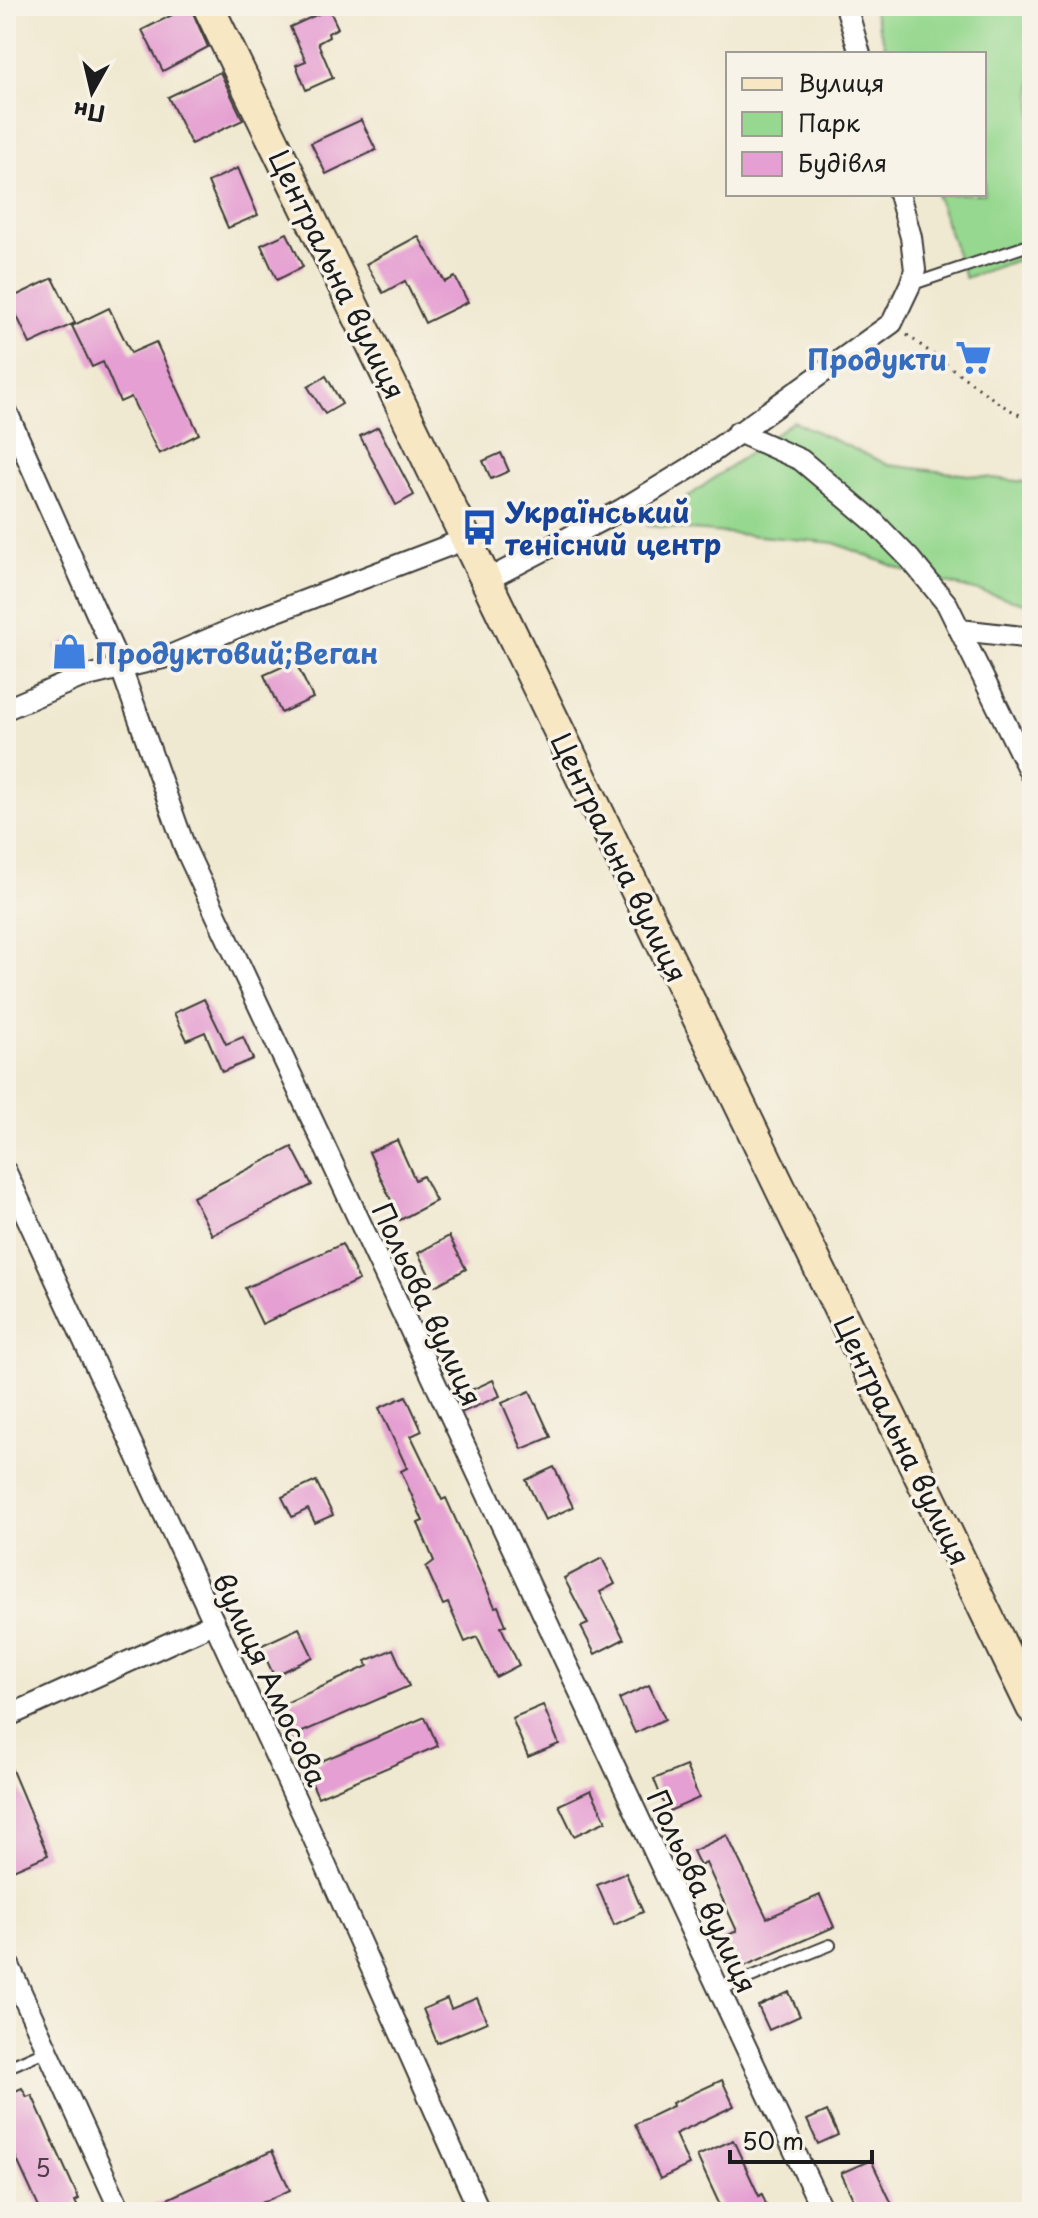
<svg xmlns="http://www.w3.org/2000/svg" width="1038" height="2218" viewBox="0 0 1038 2218" font-family="'Playpen Sans',sans-serif">
<rect width="100%" height="100%" fill="#f7f3e8"/>
<filter id="ink" filterUnits="userSpaceOnUse"><feTurbulence type="fractalNoise" baseFrequency=".0125" numOctaves="2"/><feDisplacementMap in="SourceGraphic" scale="16" xChannelSelector="R" yChannelSelector="G"/><feConvolveMatrix kernelMatrix="1 2 1 2 8 2 1 2 1" color-interpolation-filters="sRGB"/></filter>
<filter id="wash" filterUnits="userSpaceOnUse"><feTurbulence type="fractalNoise" baseFrequency=".006" numOctaves="4" result="noise"/><feDisplacementMap in="SourceGraphic" scale="32" xChannelSelector="R" yChannelSelector="G"/><feGaussianBlur stdDeviation="1.8" result="paint"/><feColorMatrix in="noise" values="0 0 0 0 0 0 0 0 0 0 0 0 0 0 0 0 0 1.4 0 .05"/><feComposite in="paint" operator="in"/></filter>
<g filter="url(#wash)">
<rect width="100%" height="100%" fill="#f0e9d1"/>
<g fill="#96d88f" stroke="#597a56" stroke-width="2">
<polygon points="872,6 1032,6 1032,255 965,278 936,194 984,194 984,54 888,54"/>
<polygon points="793,421 889,465 1032,483 1032,605 913,574 835,543 648,526"/>
</g>
<g id="blocks">
<g fill="#e59fd2">
<polygon points="190,6 208,47 163,71 142,30"/>
<polygon points="329,9 338,28 328,33 329,37 318,43 333,78 306,90 296,65 306,61 290,27"/>
<polygon points="220,72 243,120 191,144 168,97"/>
<polygon points="361,120 376,150 326,174 311,143"/>
<polygon points="238,168 258,215 228,228 208,182"/>
<polygon points="287,233 303,267 277,280 261,245"/>
<polygon points="418,236 445,282 455,277 468,302 425,323 405,281 383,293 366,264"/>
<polygon points="53,278 75,323 30,344 9,299"/>
<polygon points="109,308 131,353 156,342 199,434 159,454 131,397 120,402 103,362 92,367 72,326"/>
<polygon points="326,376 342,404 325,414 308,387"/>
<polygon points="378,427 414,495 396,505 360,436"/>
<polygon points="501,453 509,471 491,479 483,461"/>
<polygon points="75,638 83,658 63,666 55,646"/>
<polygon points="295,661 313,698 281,713 264,675"/>
<polygon points="204,999 226,1044 243,1037 253,1059 222,1072 205,1032 187,1040 174,1013"/>
<polygon points="397,1140 415,1180 423,1176 436,1201 400,1220 369,1152"/>
<polygon points="292,1147 312,1185 212,1235 193,1197"/>
<polygon points="449,1236 466,1269 435,1286 418,1253"/>
<polygon points="342,1244 359,1280 262,1324 245,1288"/>
<polygon points="493,1380 500,1396 463,1412 456,1397"/>
<polygon points="530,1391 551,1437 522,1449 502,1403"/>
<polygon points="406,1396 422,1431 411,1436 442,1500 446,1498 495,1607 498,1606 506,1625 501,1627 519,1665 496,1677 477,1637 465,1642 448,1603 443,1605 426,1567 434,1561 418,1523 423,1521 401,1471 407,1468 379,1408"/>
<polygon points="554,1467 573,1507 545,1520 526,1480"/>
<polygon points="316,1481 333,1515 315,1523 308,1509 292,1517 282,1497"/>
<polygon points="602,1558 615,1584 600,1592 624,1639 595,1654 581,1627 588,1624 564,1578"/>
<polygon points="299,1628 313,1657 274,1676 260,1646"/>
<polygon points="393,1649 409,1686 291,1737 277,1707 368,1666 366,1661"/>
<polygon points="649,1685 665,1719 635,1733 619,1699"/>
<polygon points="543,1705 559,1744 528,1757 512,1718"/>
<polygon points="425,1717 438,1746 318,1797 305,1768"/>
<polygon points="6,1756 48,1855 6,1873"/>
<polygon points="686,1766 699,1798 667,1812 654,1779"/>
<polygon points="591,1790 606,1821 574,1836 559,1805"/>
<polygon points="727,1835 767,1918 820,1895 834,1927 731,1972 717,1940 737,1931 706,1863 700,1866 693,1851"/>
<polygon points="626,1873 643,1912 614,1925 597,1885"/>
<polygon points="789,1992 800,2016 769,2030 758,2006"/>
<polygon points="477,1998 487,2022 437,2043 423,2009 447,1999 451,2009"/>
<polygon points="722,2080 734,2106 675,2134 689,2165 660,2179 635,2124 673,2106 672,2103"/>
<polygon points="22,2088 27,2097 32,2095 79,2199 75,2201 80,2212 41,2212 6,2136 6,2095"/>
<polygon points="827,2111 838,2135 818,2144 807,2120"/>
<polygon points="733,2140 759,2196 762,2194 769,2212 723,2212 697,2156"/>
<polygon points="272,2151 290,2190 242,2212 139,2212"/>
<polygon points="871,2160 892,2204 874,2212 859,2212 841,2173"/>
</g>
</g>
</g>
<g filter="url(#ink)">
<use href="#blocks" fill-opacity="0" stroke="#3c3b37" stroke-width="2"/>
<g fill="none" stroke-linecap="round" stroke-linejoin="round">
<defs>
<g id="lane">
<polyline points="910,285 1032,244"/>
<polyline points="719,1990 830,1945"/>
<polyline points="6,2068 47,2050"/>
</g>
<g id="street">
<polyline points="846,6 860,54"/>
<polyline points="6,410 121,668 185,848 823,2212"/>
<polyline points="738,432 801,460 872,520 910,559 947,604 1032,777"/>
<polyline points="485,581 621,510 690,468 892,323 910,285 915,270 911,237 899,194"/>
<polyline points="960,630 1032,638"/>
<polyline points="6,709 79,678 167,657 259,618 466,539"/>
<polyline points="6,1172 309,1828 480,2212"/>
<polyline points="6,1717 214,1623"/>
<polyline points="6,1959 121,2212"/>
</g>
<polyline id="secondary" points="208,6 1032,1708"/>
</defs>
<use href="#lane" stroke="#3c3b37" stroke-width="14"/>
<use href="#street" stroke="#3c3b37" stroke-width="24"/>
<use href="#secondary" stroke="#3c3b37" stroke-width="34"/>
<polyline stroke="#3c3b37" stroke-width="3" stroke-dasharray="2 6" stroke-linecap="butt" points="907,335 1000,404 1032,422"/>
<use href="#lane" stroke="#fff" stroke-width="10"/>
<use href="#street" stroke="#fff" stroke-width="20"/>
<use href="#secondary" stroke="#f8e7c3" stroke-width="30"/>
</g>
</g>
<defs>
<symbol id="supermarket-bare" viewBox="-9 -9 18 18"><path d="M-6-5.5h2.5l.6 2H6L4.5 2H-2.5L-4.4-4H-6ZM-1.5 3.2a1.3 1.3 0 1 0 .1 0ZM3 3.2a1.3 1.3 0 1 0 .1 0Z" fill="#3f7fe0" stroke="#f7f3e8" stroke-width="2.5" paint-order="stroke"/></symbol>
<symbol id="bus-bare" viewBox="-9 -9 18 18"><path d="M-5-6H5V4H4V6H2V4H-2V6H-4V4H-5ZM-3.5-4V0h7V-4ZM-3.5 1.2v1.5H-2V1.2ZM2 1.2v1.5H3.5V1.2Z" fill="#1a4fb4" stroke="#f7f3e8" stroke-width="2.5" paint-order="stroke"/></symbol>
<symbol id="shop-bare" viewBox="-9 -9 18 18"><path d="M-5-2.5h2.3a2.7 3.5 0 0 1 5.4 0H5L5.5 6h-11ZM-1.5-2.5h3a1.5 2.3 0 0 0-3 0Z" fill="#3f7fe0" stroke="#f7f3e8" stroke-width="2.5" paint-order="stroke"/></symbol>
</defs>
<g fill-rule="evenodd">
<use href="#supermarket-bare" x="948" y="332" width="51" height="51"/>
<use href="#bus-bare" x="454" y="502" width="51" height="51"/>
<use href="#shop-bare" x="44" y="626" width="51" height="51"/>
</g>
<g text-anchor="middle" dominant-baseline="central" stroke-width="7" stroke-linejoin="round" paint-order="stroke">
<g font-size="24" fill="#4e3d4a">
<text x="43" y="2167">5</text>
</g>
<g font-size="28" fill="#1c1c1c" stroke="#f7f3e8">
<text transform="translate(338 274) rotate(64)">Центральна вулиця</text>
<text transform="translate(620 857) rotate(64)">Центральна вулиця</text>
<text transform="translate(428 1304) rotate(65)">Польова вулиця</text>
<text transform="translate(903 1440) rotate(64)">Центральна вулиця</text>
<text transform="translate(271 1679) rotate(65)">вулиця Амосова</text>
<text transform="translate(703 1891) rotate(65)">Польова вулиця</text>
</g>
<g font-size="28" font-weight="bold" fill="#366cbe" stroke="#f7f3e8" text-anchor="end">
<text x="947" y="358">Продукти</text>
<text x="95" y="652" text-anchor="start">Продуктовий;Веган</text>
</g>
<g font-size="28" font-weight="bold" fill="#164399" stroke="#f7f3e8" text-anchor="start">
<text x="505" y="511">Український<tspan x="505" dy="32">тенісний центр</tspan></text>
</g>
</g>
<rect width="1038" height="2218" fill="none" stroke="#f7f3e8" stroke-width="32"/>
<rect x="726" y="52" width="260" height="144" fill="#f7f3e8" stroke="#9f9d96" stroke-width="2"/>
<rect x="742" y="78" width="40" height="12" fill="#f8e7c3" stroke="#9f9d96" stroke-width="2"/>
<text x="798" y="92" font-size="24" fill="#1c1c1c">Вулиця</text>
<rect x="742" y="112" width="40" height="24" fill="#96d88f" stroke="#9f9d96" stroke-width="2"/>
<text x="798" y="132" font-size="24" fill="#1c1c1c">Парк</text>
<rect x="742" y="152" width="40" height="24" fill="#e59fd2" stroke="#9f9d96" stroke-width="2"/>
<text x="798" y="172" font-size="24" fill="#1c1c1c">Будівля</text>
<g transform="translate(92 92) rotate(188)" stroke="#f7f3e8" stroke-width="6" paint-order="stroke">
<path d="M0-6L14 30L0 20L-14 30Z" fill="#1c1c1c"/>
<text y="-12" font-size="22" font-weight="bold" text-anchor="middle" fill="#1c1c1c">Пн</text>
</g>
<path d="M730 2150v12h142v-12" fill="none" stroke="#1c1c1c" stroke-width="4"/>
<text x="742" y="2150" font-size="24" fill="#1c1c1c" stroke="#f7f3e8" stroke-width="6" paint-order="stroke">50 m</text>
</svg>
